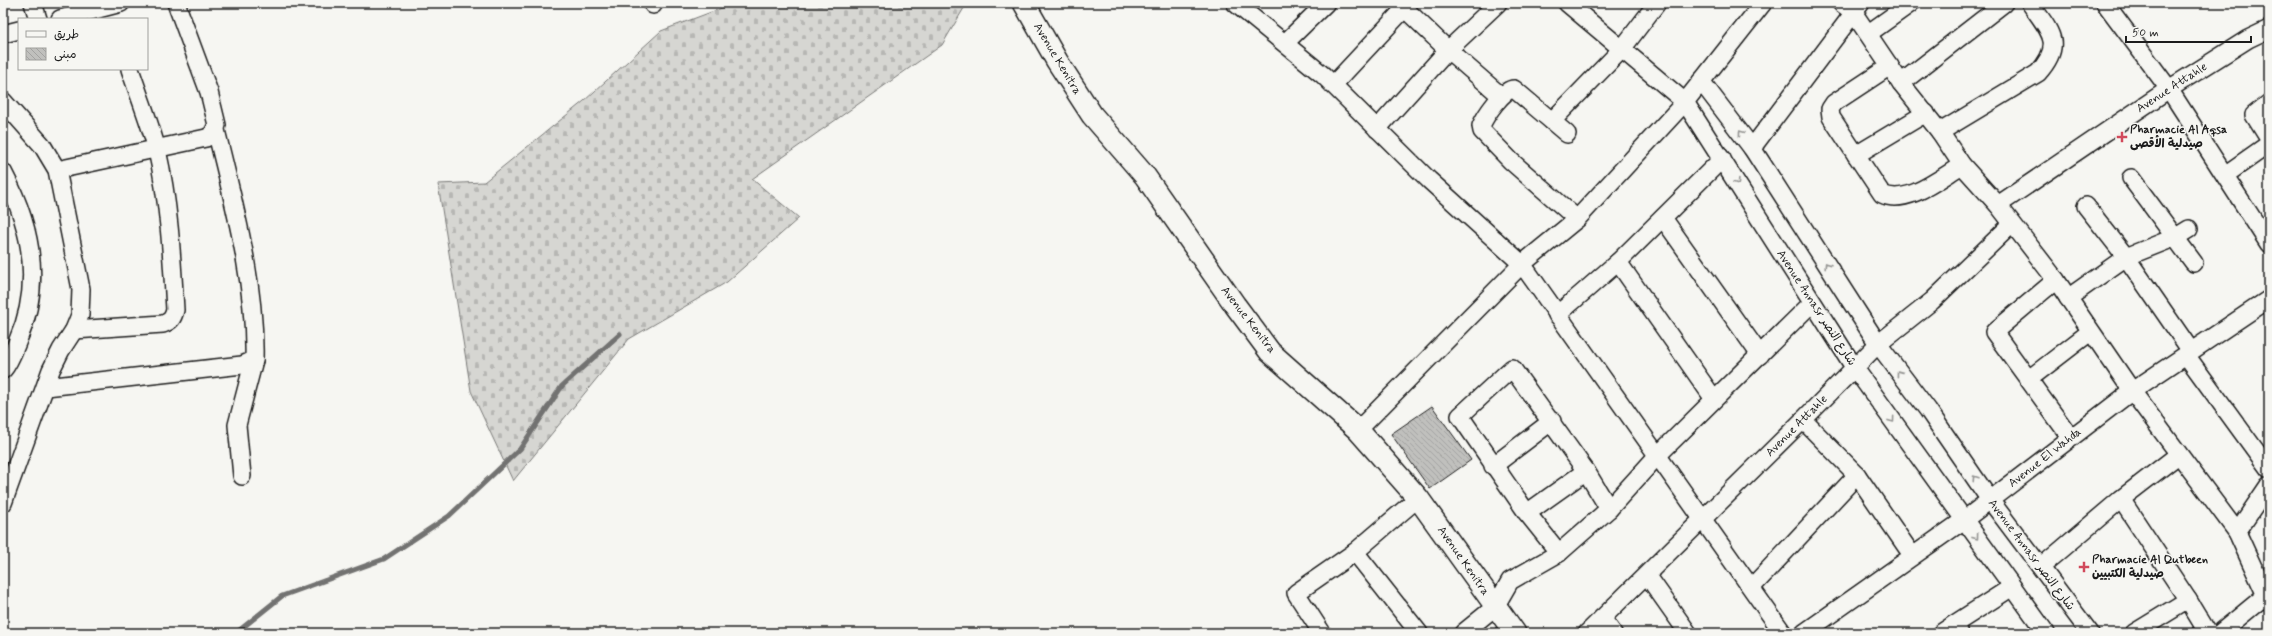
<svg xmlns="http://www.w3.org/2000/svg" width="2272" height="636" viewBox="0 0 2272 636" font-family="Mynerve,'Playpen Sans Arabic',sans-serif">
<defs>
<pattern id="cemetery-stones" width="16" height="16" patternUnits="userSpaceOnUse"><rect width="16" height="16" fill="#d6d6d2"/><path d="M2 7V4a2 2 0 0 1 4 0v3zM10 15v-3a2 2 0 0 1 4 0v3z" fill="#b7b7b4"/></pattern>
<pattern id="building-back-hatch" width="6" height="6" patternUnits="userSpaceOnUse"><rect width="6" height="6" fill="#c0c0bd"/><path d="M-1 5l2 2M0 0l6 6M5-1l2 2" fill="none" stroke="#a4a4a2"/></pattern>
</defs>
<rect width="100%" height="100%" fill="#f6f6f2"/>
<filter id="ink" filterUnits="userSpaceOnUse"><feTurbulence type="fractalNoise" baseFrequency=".025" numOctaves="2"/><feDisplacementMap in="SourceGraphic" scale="8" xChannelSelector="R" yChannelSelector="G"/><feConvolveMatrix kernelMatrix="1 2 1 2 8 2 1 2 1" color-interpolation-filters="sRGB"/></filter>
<g filter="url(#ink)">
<polygon fill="url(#cemetery-stones)" stroke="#797977" points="735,3 967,3 942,45 752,179 799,218 727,282 629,339 513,481 471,391 438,184 484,182 584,101 661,31"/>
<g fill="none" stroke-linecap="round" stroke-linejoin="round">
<polyline stroke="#727271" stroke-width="5" points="236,633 282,596 384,559 449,516 520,449 562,386 620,334"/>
</g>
<polygon fill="url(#building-back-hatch)" stroke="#1c1c1c" points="1432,406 1471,460 1430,489 1391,434"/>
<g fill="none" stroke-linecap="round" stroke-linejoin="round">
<defs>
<g id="minor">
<polyline points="33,3 38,19"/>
<polyline points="653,3 653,5"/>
<polyline points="1235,3 1323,75 1429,180 1522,264 1783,633"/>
<polyline points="1399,3 1448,50 1501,96"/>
<polyline points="1567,3 1685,102 1854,367 2046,633"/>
<polyline points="1841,3 1853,12 1901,83 1940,132 1962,165 1998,205 2056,280 2132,391 2237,532 2269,602"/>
<polyline points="2105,3 2169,89 2269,244"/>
<polyline points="60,19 121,3"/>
<polyline points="1869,33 1911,3"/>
<polyline points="3,34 19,30"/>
<polyline points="1285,43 1326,3"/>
<path d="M1890 66 1834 103 1830 109 1831 117 1882 194C1907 206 1940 178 1962 165"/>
<polyline points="1701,81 1752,148 1878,344 1928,410 1990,500 2090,633"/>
<polyline points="1901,83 2004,3"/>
<polyline points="1333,85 1404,9"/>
<polyline points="3,101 42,145 57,170 81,289 80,315 74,330 61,350 51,370 3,503"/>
<polyline points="2269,103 2254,115 2269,139"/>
<polyline points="1552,121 1622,49 1657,3"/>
<polyline points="1377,129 1448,50 1498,3"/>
<path d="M1940 132 2038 73C2065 43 2049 31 2030 3"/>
<path d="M1567 134 1514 89C1504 88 1485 116 1481 126L1482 131 1511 161 1577 219"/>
<polyline points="1752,148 1861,3"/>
<polyline points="1856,155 1926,113"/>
<polyline points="57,170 206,138 212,135 217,125 209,92 176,3"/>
<path d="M3 172C31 225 43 283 18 340 14 350 10 362 3 370"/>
<polyline points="2225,175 2269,144"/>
<polyline points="2131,178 2194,263"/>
<polyline points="1998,205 2169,89 2248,39 2269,29"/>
<polyline points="2086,206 2126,257 2191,351"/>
<polyline points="1663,218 1760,355"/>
<polyline points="1618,262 1714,399"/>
<polyline points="2056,280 1994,332 2071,438"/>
<polyline points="2068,298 2126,257 2176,237 2189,229"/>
<polyline points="1557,315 1618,262 1722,159"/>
<path d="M74 330 163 324C171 321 173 318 175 310 172 257 169 202 157 150 150 123 139 96 130 69"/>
<polyline points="2186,355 2269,469"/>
<polyline points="2029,379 2090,332"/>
<path d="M46 387 242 365 254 360C256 284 234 204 216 130"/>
<polyline points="1803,420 1857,475 1912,555"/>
<polyline points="1358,430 1522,264 1577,219 1685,102 1763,3"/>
<polyline points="1493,466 1552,421"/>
<polyline points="242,476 237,425 254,360"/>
<polyline points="2121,499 2188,600"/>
<polyline points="1527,513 1586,471"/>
<polyline points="2237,532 2269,485"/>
<polyline points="1355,552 1419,633"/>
<polyline points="1559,553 1527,513 1460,416 1512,368 1586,471 1609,509"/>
<polyline points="2041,567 2121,499 2178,455"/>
<polyline points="1647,575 1688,633"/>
<polyline points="1752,587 1857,475"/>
<polyline points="1602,618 1613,633"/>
<polyline points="1322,633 1296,593 1355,552 1418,498"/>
<polyline points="1463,633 1495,607 1510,581 1559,553 1609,509 1658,455 1812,303"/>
<polyline points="1587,633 1803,420 1878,344 1932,301 2012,224"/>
<polyline points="1804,633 1964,520 2132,391 2269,299"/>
<polyline points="1941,633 1953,625"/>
<polyline points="1959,633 1953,625 2012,587"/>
<polyline points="2134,633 2188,600 2208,633"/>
<polyline points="2220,633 2265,596 2269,590"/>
</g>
<polyline id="tertiary" points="1024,3 1057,61 1092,115 1145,176 1235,305 1270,352 1358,430 1418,498 1515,633"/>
</defs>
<use href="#minor" stroke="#1c1c1c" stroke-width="20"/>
<use href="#tertiary" stroke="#1c1c1c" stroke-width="24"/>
<use href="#minor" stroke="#f6f6f2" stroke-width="17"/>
<use href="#tertiary" stroke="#f6f6f2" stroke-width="21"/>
</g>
<defs><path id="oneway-chevron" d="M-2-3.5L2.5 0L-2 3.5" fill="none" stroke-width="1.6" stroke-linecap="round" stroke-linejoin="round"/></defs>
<g stroke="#949492">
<use href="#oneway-chevron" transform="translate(1741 133) rotate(-127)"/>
<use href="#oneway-chevron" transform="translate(1737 182) rotate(58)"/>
<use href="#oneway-chevron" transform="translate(1827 265) rotate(-123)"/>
<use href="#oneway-chevron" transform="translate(1899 373) rotate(-127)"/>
<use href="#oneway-chevron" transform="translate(1892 420) rotate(54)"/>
<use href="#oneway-chevron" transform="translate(1975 478) rotate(-124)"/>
<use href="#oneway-chevron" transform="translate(1976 537) rotate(54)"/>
</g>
</g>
<g fill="#d1495b" stroke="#f6f6f2" stroke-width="1.5">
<path d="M2120 131h4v4h4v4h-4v4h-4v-4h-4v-4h4z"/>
<path d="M2082 561h4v4h4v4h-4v4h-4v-4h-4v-4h4z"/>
</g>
<g text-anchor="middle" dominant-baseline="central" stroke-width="3" stroke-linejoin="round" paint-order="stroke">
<g font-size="12" fill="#1c1c1c" stroke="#f6f6f2">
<text transform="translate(1057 59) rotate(59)">Avenue Kenitra</text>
<text transform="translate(2172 88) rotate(-33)">Avenue Attahle</text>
<text transform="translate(1816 308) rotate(57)">Avenue Annasr شارع النصر</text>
<text transform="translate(1248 320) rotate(52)">Avenue Kenitra</text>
<text transform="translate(1797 426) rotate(-45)">Avenue Attahle</text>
<text transform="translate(2045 458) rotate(-38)">Avenue El Wahda</text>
<text transform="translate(2031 555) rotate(53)">Avenue Annasr شارع النصر</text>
<text transform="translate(1463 561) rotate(55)">Avenue Kenitra</text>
</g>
<g font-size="12" font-weight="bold" fill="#1c1c1c" stroke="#f6f6f2" text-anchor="start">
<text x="2130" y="130">Pharmacie Al Aqsa<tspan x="2130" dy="14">صيدلية الأقصى</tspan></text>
<text x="2092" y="560">Pharmacie Al Qutbeen<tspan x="2092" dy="14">صيدلية الكتبيين</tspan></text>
</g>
</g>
<rect width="2272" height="636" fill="none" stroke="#f6f6f2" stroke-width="16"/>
<rect x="8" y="8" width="2256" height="620" fill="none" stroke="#1c1c1c" stroke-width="1.5" filter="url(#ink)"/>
<rect x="18" y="18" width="130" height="52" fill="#f6f6f2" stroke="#9f9f9c"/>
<rect x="26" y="31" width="20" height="6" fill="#f6f6f2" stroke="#9f9f9c"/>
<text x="54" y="38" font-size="12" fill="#1c1c1c">طريق</text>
<rect x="26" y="48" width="20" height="12" fill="url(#building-back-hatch)" stroke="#9f9f9c"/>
<text x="54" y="58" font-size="12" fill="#1c1c1c">مبنى</text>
<path d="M2126 36v6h125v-6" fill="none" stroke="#1c1c1c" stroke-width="2"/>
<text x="2132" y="36" font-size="12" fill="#1c1c1c" stroke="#f6f6f2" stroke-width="3" paint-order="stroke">50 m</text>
</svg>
